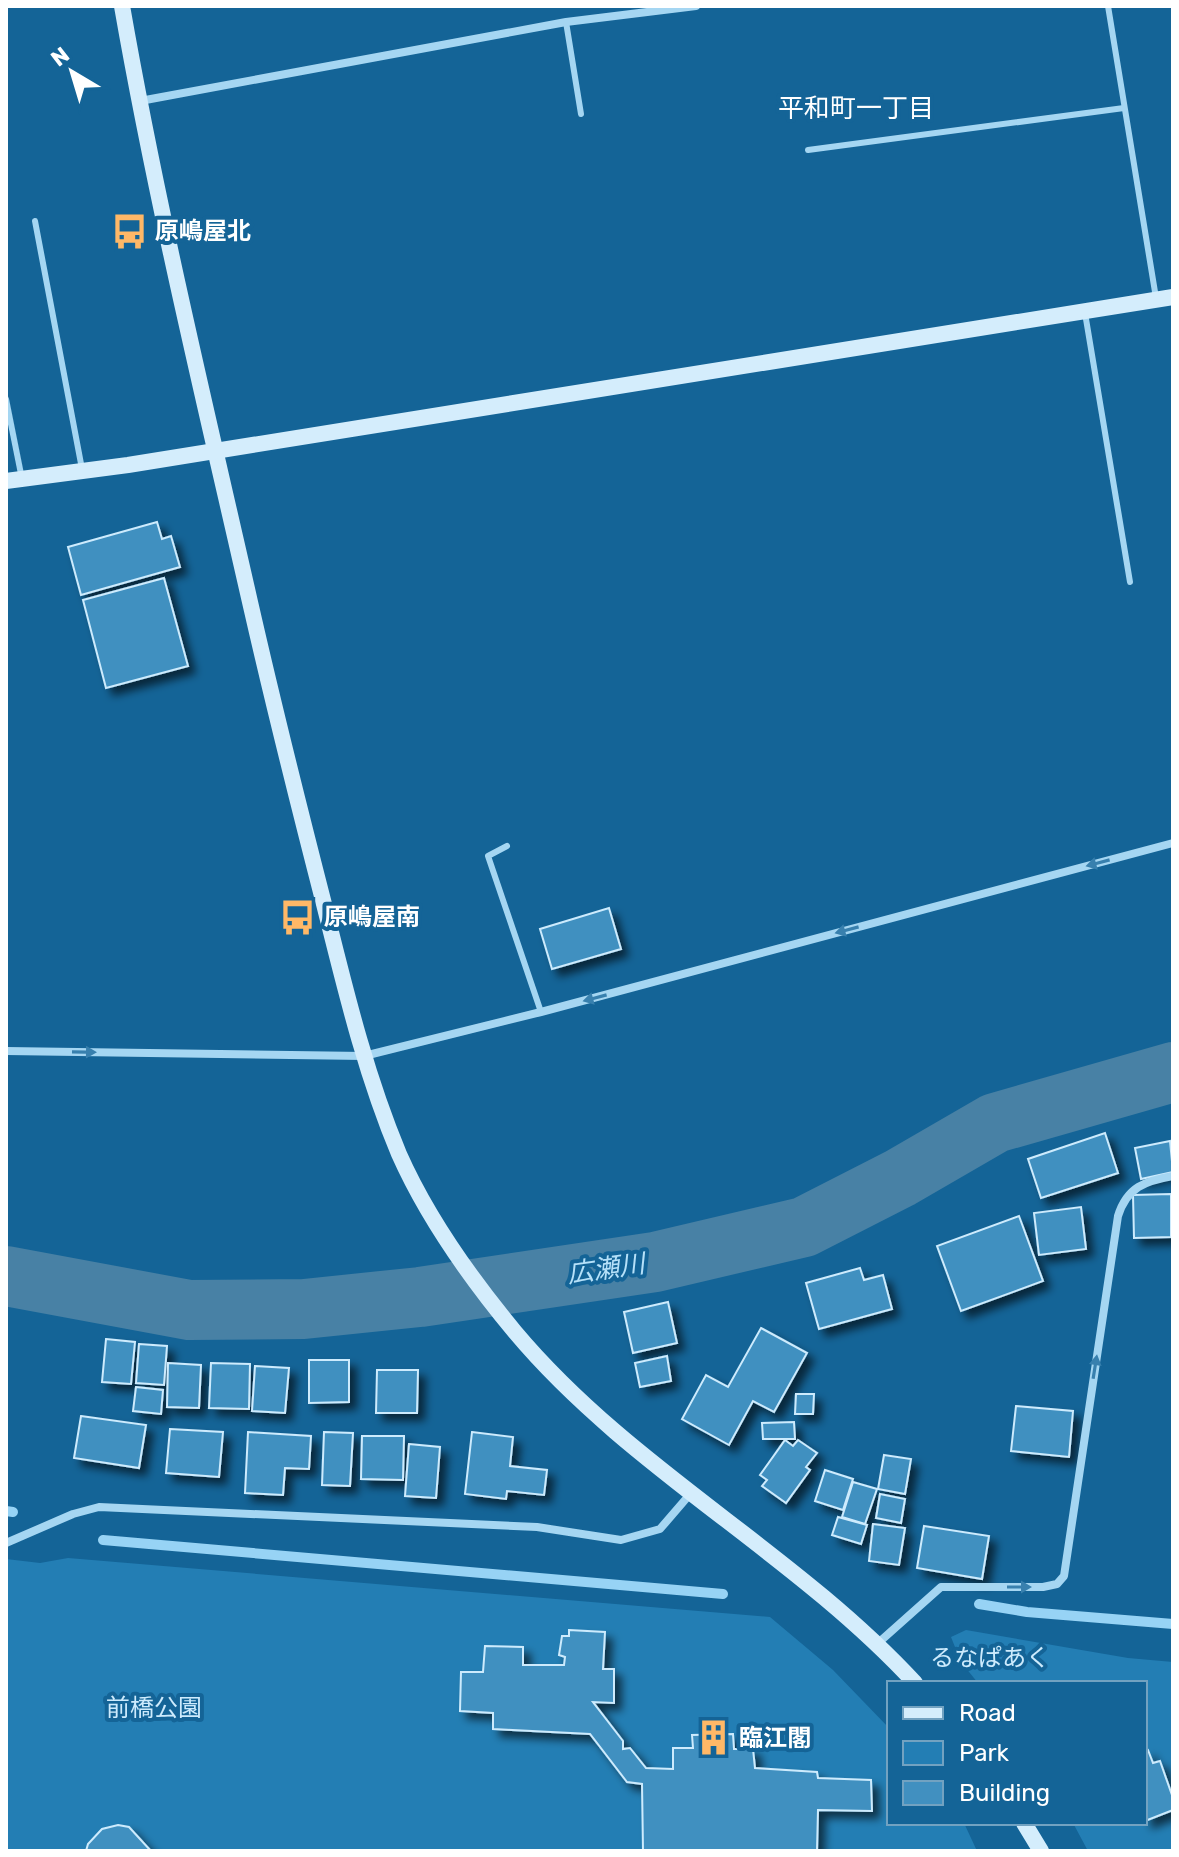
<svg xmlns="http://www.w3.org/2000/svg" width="1179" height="1857" viewBox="0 0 1179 1857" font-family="Rubik,'Noto Sans JP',sans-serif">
<defs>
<filter id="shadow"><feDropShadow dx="7" dy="7" stdDeviation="4" flood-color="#0009"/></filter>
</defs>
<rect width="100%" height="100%" fill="#146497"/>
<g fill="#237eb4">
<polygon points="68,1558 770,1617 833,1670 889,1728 889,1823 964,1823 977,1851 6,1851 6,1559 40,1563"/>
<polygon points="966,1630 1128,1658 1173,1662 1173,1851 1088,1851 1073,1823 1145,1823 1145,1683 978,1683 961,1662 951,1637"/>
</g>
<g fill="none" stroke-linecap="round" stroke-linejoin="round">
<g stroke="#97d3f5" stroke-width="10">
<polyline points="6,1511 13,1512"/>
<polyline points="103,1540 723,1594"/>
<polyline points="979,1604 1027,1612 1173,1624"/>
</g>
<polyline stroke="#4881a5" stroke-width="60" points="6,1276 189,1310 304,1309 420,1297 655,1262 804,1227 900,1178 995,1123 1173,1072"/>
</g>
<g fill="#4190c0" stroke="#cdebfd" stroke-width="2" filter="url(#shadow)">
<polygon points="157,522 162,539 171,536 180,567 81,595 68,547"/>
<polygon points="164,578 188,666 106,688 83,600"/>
<polygon points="609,908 621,949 552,969 540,929"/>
<polygon points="1105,1133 1118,1173 1041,1198 1028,1159"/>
<polygon points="1170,1141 1173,1172 1141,1179 1135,1148"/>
<polygon points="1171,1194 1171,1237 1134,1238 1133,1195"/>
<polygon points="1081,1207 1086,1249 1039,1255 1034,1213"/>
<polygon points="1019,1216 1043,1281 961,1311 937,1246"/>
<polygon points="860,1268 864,1280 883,1275 892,1309 819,1329 806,1283"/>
<polygon points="668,1302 677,1343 633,1353 624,1312"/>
<polygon points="761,1328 807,1353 774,1412 753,1401 729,1445 682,1419 706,1375 728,1387"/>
<polygon points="106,1339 135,1342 131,1384 102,1382"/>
<polygon points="139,1344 167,1346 164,1385 136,1383"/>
<polygon points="667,1356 671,1381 640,1387 635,1363"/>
<polygon points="309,1360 349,1360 349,1402 309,1403"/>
<polygon points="168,1363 201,1365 199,1408 167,1407"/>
<polygon points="211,1363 250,1364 249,1409 209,1408"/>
<polygon points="255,1366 289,1368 285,1413 252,1411"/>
<polygon points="377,1370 418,1370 417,1413 376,1413"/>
<polygon points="136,1387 163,1390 161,1414 133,1411"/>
<polygon points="796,1394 814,1394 813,1414 795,1414"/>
<polygon points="1016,1406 1073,1411 1069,1457 1011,1451"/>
<polygon points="81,1416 146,1425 139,1468 74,1458"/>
<polygon points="794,1422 795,1439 763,1439 762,1423"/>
<polygon points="170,1429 223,1432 219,1477 166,1473"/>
<polygon points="248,1432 311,1436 309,1469 285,1468 283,1495 245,1493"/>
<polygon points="324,1432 353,1433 350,1486 322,1485"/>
<polygon points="472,1432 513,1437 510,1466 547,1470 544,1495 507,1491 506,1499 465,1494"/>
<polygon points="362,1436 404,1436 403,1480 361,1479"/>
<polygon points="785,1440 793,1446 798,1440 817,1453 806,1467 810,1470 786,1503 762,1486 767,1480 760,1475"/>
<polygon points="409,1444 440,1447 436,1498 405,1496"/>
<polygon points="884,1455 911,1459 905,1494 878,1489"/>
<polygon points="825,1470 853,1479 843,1510 815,1501"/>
<polygon points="853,1482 877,1489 865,1524 842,1517"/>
<polygon points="880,1494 905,1499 901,1523 876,1518"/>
<polygon points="838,1517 867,1525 861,1544 832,1535"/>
<polygon points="873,1524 905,1528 899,1565 869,1561"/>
<polygon points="924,1526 989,1536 982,1579 917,1568"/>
<polygon points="569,1630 605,1632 603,1669 614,1669 614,1703 593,1702 623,1741 623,1749 630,1748 646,1768 673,1769 673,1748 693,1748 692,1735 733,1734 734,1749 753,1749 755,1768 817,1772 818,1778 871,1780 872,1811 818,1810 817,1851 643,1850 642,1784 627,1782 590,1734 493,1729 493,1713 460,1711 461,1672 483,1672 485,1646 523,1647 523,1665 564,1665 565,1657 559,1655 562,1636 569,1636"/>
<polygon points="1148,1750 1153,1763 1160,1761 1173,1798 1173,1810 1145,1821 1145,1751"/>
<polygon points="118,1825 129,1827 151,1851 86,1851 88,1844 102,1829"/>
</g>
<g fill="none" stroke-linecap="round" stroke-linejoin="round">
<g stroke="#a5d6f2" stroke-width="6">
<polyline points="1108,6 1156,298"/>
<polyline points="566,22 581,114"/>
<polyline points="808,150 1124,108"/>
<polyline points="35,221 82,469"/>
<polyline points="1085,313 1130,582"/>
<polyline points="6,399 22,479"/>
<polyline points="507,846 488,856 541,1012"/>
</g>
<g stroke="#a5d6f2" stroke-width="8">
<polyline points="140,101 566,22 696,6"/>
<polyline points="6,1051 364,1056 541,1012 1173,843"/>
<polyline points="6,1543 73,1514 99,1507 537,1527 621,1540 660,1529 691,1493"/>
<path d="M877 1644 941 1587H1043L1057 1584 1064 1576 1118 1216C1127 1187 1145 1181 1173 1176"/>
</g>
<g stroke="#d4edfc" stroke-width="16">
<path d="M122 6C157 206 205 404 250 602 273 703 298 803 324 904 345 988 365 1073 399 1154 427 1217 471 1279 515 1332 630 1469 794 1552 915 1683"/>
<polyline points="6,481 128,465 1173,297"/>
<polyline points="1024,1823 1041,1851"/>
</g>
</g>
<defs><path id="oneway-solid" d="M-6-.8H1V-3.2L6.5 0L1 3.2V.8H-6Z" transform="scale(2)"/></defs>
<g fill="#3880ae">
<use href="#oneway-solid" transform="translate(1098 863) rotate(165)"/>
<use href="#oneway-solid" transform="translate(847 930) rotate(165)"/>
<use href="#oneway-solid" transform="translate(595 998) rotate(165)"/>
<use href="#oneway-solid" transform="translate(84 1052) rotate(1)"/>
<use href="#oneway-solid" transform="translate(1095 1367) rotate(-81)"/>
<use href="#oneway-solid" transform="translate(1019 1587)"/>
</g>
<defs>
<symbol id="bus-bare" viewBox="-9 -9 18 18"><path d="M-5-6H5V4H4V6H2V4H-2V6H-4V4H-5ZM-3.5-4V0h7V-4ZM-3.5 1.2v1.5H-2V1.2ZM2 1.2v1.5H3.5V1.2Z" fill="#ffb867" stroke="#146497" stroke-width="2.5" paint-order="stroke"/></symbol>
<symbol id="building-bare" viewBox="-9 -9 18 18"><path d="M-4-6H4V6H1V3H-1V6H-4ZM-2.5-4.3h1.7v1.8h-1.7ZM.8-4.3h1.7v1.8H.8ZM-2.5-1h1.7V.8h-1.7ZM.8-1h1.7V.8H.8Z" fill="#ffb867" stroke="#146497" stroke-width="2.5" paint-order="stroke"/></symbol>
</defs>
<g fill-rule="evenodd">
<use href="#bus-bare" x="104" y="206" width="51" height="51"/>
<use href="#bus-bare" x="272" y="892" width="51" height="51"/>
<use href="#building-bare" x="688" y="1712" width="51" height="51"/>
</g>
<g text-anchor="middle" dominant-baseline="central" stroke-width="8" stroke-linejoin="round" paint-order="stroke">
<g font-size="24" font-weight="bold" fill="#fff" stroke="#146497" text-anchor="start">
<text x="155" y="231">原嶋屋北</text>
<text x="324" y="917">原嶋屋南</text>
<text x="739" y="1738">臨江閣</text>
</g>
<g font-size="24" fill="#cdebfd" stroke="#146497">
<text x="990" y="1658">るなぱあく</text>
<text x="154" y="1708">前橋公園</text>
</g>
<g font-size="26" fill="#fff" stroke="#146497">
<text x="856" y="108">平和町一丁目</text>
</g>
<g font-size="26" font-style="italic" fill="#b6e1f9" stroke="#146497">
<text transform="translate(606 1269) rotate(-8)">広瀬川</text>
</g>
</g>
<rect width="1179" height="1857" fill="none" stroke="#ffffff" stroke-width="16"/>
<rect x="887" y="1681" width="260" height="144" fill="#146497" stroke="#72a2c1" stroke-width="2"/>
<rect x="903" y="1707" width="40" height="12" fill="#d4edfc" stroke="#72a2c1" stroke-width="2"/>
<text x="959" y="1721" font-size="24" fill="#ffffff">Road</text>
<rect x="903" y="1741" width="40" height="24" fill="#237eb4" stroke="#72a2c1" stroke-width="2"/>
<text x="959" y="1761" font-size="24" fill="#ffffff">Park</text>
<rect x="903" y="1781" width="40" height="24" fill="#4190c0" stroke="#72a2c1" stroke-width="2"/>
<text x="959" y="1801" font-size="24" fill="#ffffff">Building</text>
<g transform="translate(72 72) rotate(322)" stroke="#146497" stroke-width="6" paint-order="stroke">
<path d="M0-6L14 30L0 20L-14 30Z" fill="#ffffff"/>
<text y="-12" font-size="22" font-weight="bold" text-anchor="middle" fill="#ffffff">N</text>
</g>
</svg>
